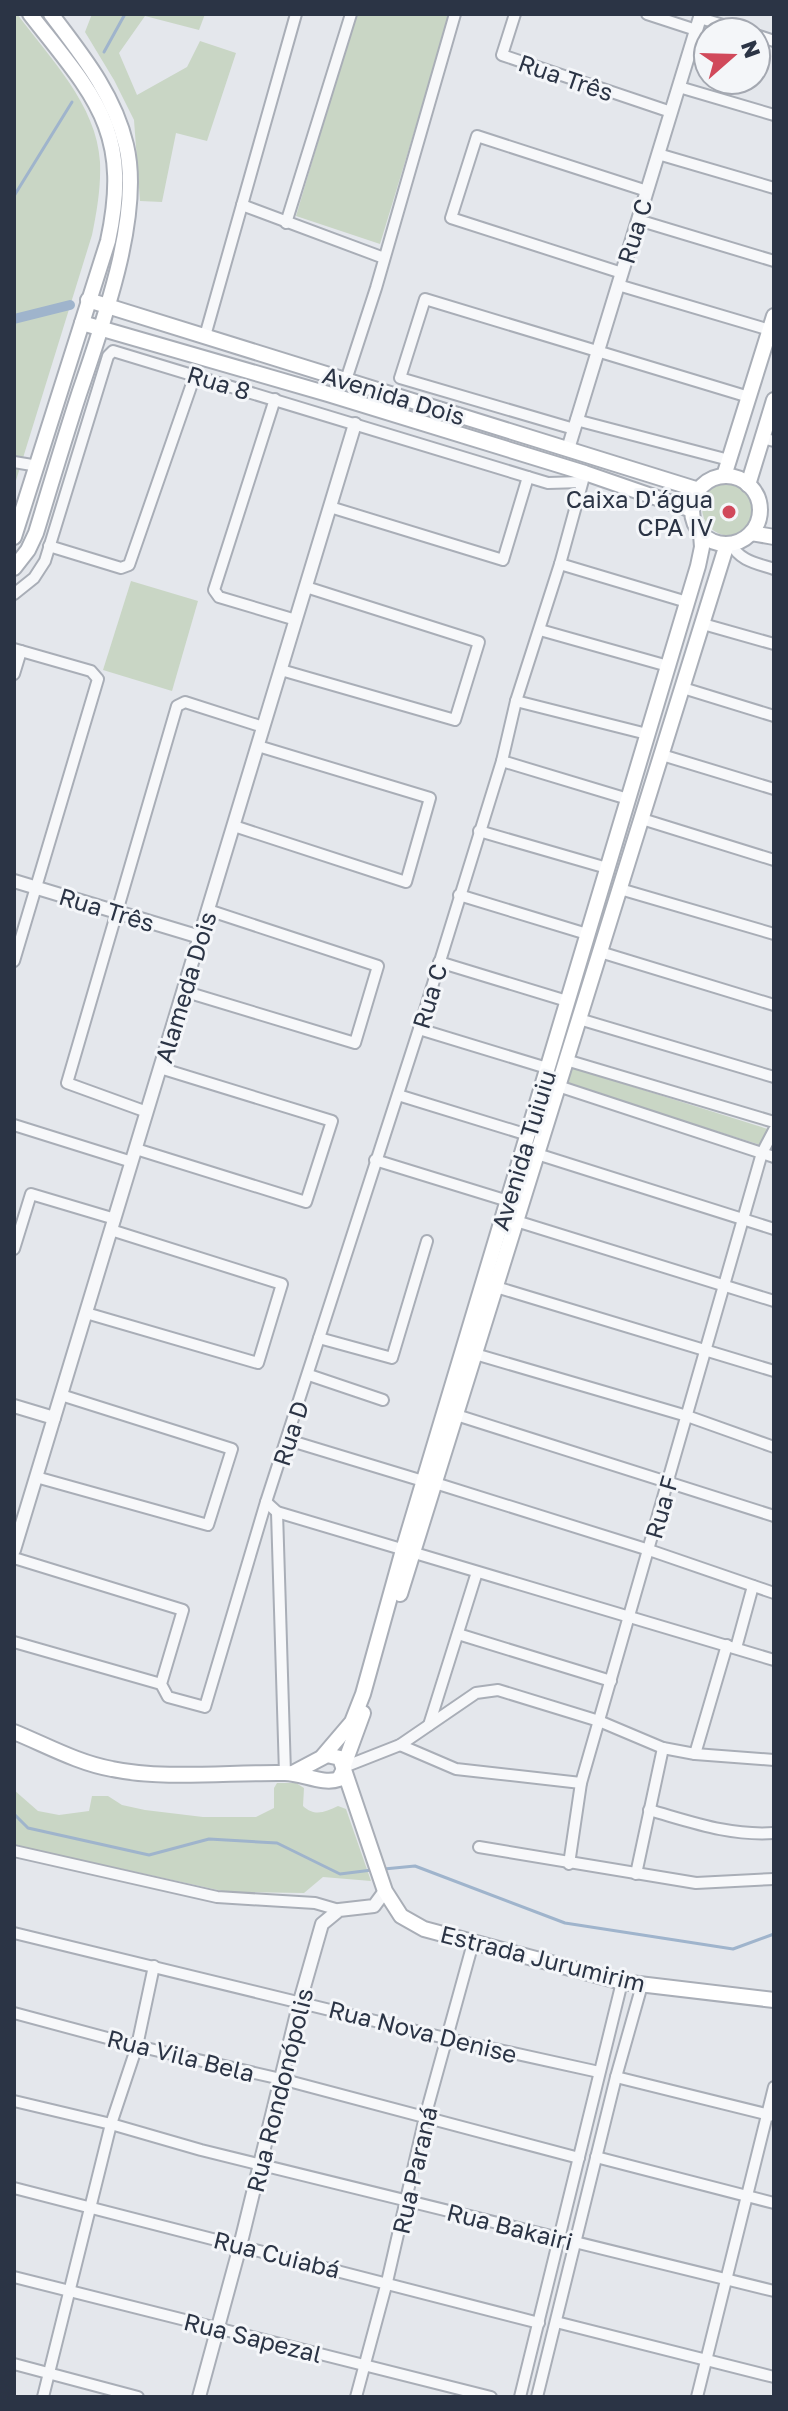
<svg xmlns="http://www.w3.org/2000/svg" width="788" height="2411" viewBox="0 0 788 2411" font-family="'Golos Text',sans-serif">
<rect width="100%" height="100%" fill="#e4e7ec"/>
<g fill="#c9d6c5">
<path d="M14 14H17C49 57 97 105 100 162 101 187 97 211 92 235L14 487Z"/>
<polygon points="92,14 205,14 199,30 145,16 119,53 137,95 187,67 200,41 236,53 207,141 176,133 162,202 140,201 134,120 114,80 85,32"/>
<polygon points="356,14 450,14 380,244 296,216"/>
<circle cx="730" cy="508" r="28"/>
<polygon points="131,581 198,601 172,691 103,670"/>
<polygon points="570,1067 774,1131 774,1149 565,1084"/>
<path d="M277 1783H296L304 1788 303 1806C315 1817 325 1812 338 1806L346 1809 371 1881 323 1877 304 1893 227 1892 14 1845V1790L38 1811 59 1815 89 1811 92 1796H108L122 1805 145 1810 203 1817H256L274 1808V1788Z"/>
</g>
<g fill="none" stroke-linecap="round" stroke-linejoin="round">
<g stroke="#9fb4cc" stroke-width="3">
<polyline points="104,52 125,14"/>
<polyline points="14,196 72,102"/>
<polyline points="14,1814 28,1828 149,1855 209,1839 277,1843 340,1874 372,1870"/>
<polyline points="384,1869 415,1866 565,1923 733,1949 774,1934"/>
</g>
<polyline stroke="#9fb4cc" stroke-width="10" points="14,319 70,305"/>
<defs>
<g id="minor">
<polyline points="515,14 502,55 671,112"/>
<polyline points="647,14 696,30"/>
<polyline points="700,18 746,32"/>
<polyline points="756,35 774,41"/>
<polyline points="679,87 774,115"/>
<polyline points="658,154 774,188"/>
<polyline points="242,205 384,258"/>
<polyline points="638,220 774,261"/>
<polyline points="286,223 351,14"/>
<polyline points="622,273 451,218 477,136 647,191"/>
<polyline points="618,285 770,330"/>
<polyline points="205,336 296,14"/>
<polyline points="346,380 376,288 455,14"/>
<polyline points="275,399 214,590 219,597 296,620"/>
<polyline points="576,420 729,460"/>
<polyline points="574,429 400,378 425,299 749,397"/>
<polyline points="762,438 774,441"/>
<polyline points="14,462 38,466"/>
<polyline points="330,507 503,560 528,477"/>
<path d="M731 544C740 561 756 563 774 569"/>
<polyline points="49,546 121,568 129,565 195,375"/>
<polyline points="560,564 687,602"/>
<polyline points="14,594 34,578 45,561 108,356 113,351 528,477 548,483 582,482"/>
<polyline points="703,624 774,644"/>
<polyline points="540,630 668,666"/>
<polyline points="14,649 91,671 98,679 14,961"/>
<polyline points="281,670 455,720 479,642 306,587"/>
<polyline points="14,674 21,651"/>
<polyline points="683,688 774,716"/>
<polyline points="516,701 647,734"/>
<polyline points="662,755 774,789"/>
<polyline points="502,761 628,799"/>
<polyline points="642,819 774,860"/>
<polyline points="234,826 406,882 430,798 258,746"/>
<polyline points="479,831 607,868"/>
<polyline points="620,889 774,934"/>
<polyline points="459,895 587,934"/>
<polyline points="600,952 774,1005"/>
<polyline points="439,962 567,1001"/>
<polyline points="183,991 355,1043 378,966 208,910"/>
<polyline points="579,1019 774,1077"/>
<polyline points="419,1029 547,1068"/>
<polyline points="566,1060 774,1122"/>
<polyline points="558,1086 774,1157"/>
<polyline points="398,1095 528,1135"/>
<polyline points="147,1112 67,1083 177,706 185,702 263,727"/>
<polyline points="14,1125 132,1162"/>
<polyline points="136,1149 306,1202 332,1121 160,1068"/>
<polyline points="537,1154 774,1229"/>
<polyline points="375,1160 508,1201"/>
<polyline points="516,1221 774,1301"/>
<polyline points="14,1249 31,1194 115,1219"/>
<polyline points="496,1287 774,1371"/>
<polyline points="86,1313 258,1363 282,1284 111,1230"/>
<polyline points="319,1338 392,1358 427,1241"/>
<polyline points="475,1354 687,1416 774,1447"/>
<polyline points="309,1375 383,1400"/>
<polyline points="450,1413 774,1516"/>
<polyline points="288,1440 423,1481"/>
<polyline points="36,1477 208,1525 232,1449 61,1395"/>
<polyline points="435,1483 649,1550 774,1593"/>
<polyline points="266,1502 277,1512 774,1660"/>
<polyline points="277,1512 285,1773"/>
<polyline points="14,1558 183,1610 161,1684 168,1697 205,1707 266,1502 419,1029 502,761 516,701 560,564 585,473"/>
<polyline points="458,1634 611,1681"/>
<polyline points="14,1642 161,1684"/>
<polyline points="736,1648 753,1586"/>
<polyline points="429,1725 477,1572"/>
<polyline points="400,1745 456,1769 581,1783"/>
<polyline points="695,1754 727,1645"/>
<polyline points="344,1767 400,1745 476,1693 498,1690 599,1721 663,1748 695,1754 774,1760"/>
<path d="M649 1810C692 1822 729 1836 774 1833"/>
<polyline points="479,1847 696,1883 774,1879"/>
<polyline points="14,1851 217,1897 315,1903 339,1910"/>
<polyline points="569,1864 581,1783 762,1153 774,1130"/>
<polyline points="636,1874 663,1748"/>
<polyline points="14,1933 449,2039 599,2072"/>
<polyline points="14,2013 137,2046 281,2079 579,2158"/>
<polyline points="616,2077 774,2116"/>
<polyline points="14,2101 111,2124 201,2150 774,2291"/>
<polyline points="596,2157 774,2203"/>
<polyline points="14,2188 539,2323"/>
<polyline points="14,2277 491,2397"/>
<polyline points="556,2322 774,2377"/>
<polyline points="14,2364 138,2397"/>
<polyline points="43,2397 111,2124 137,2046 154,1966"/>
<polyline points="356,2397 387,2282 425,2117 473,1943"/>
<polyline points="520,2397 622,1982"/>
<polyline points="537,2397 616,2077 642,1985"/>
<polyline points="697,2397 774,2087"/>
</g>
<g id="tertiary">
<polyline points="568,449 701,14"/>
<polyline points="14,881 200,937"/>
<polyline points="14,1406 54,1418"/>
<polyline points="14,1550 355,424"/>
<polyline points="199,2397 240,2246 300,2001 322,1924 339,1910 374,1906 385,1891"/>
</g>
<g id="secondary">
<polyline points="88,300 699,490"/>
<polyline points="82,323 328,394 585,473 692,510"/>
<polyline points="724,476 774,316"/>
<circle cx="726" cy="510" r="34"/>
<polyline points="748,485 774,400"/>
<polyline points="751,533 774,537"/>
<path d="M14 537 108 241C132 130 94 96 30 14"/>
<path d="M14 568 28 550 36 533C50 487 64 440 79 394 102 326 143 215 126 145 114 94 82 55 51 14"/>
<polyline points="400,1594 727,544"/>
<path d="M14 1732C46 1745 78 1763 112 1769 164 1780 230 1772 285 1773 302 1773 323 1785 339 1779L344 1769"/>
<polyline points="323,1756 352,1722 363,1694 403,1550 698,566 702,547 701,534"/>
<polyline points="344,1765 363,1713"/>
<polyline points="293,1773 327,1755 340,1758 385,1891 401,1916 424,1929 622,1982 774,2000"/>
</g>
</defs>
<use href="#minor" stroke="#a9aeb7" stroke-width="14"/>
<use href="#tertiary" stroke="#a9aeb7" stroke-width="16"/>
<use href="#secondary" stroke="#a9aeb7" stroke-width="18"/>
<use href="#minor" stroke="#f7f8fa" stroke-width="10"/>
<use href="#tertiary" stroke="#f7f8fa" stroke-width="12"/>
<use href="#secondary" stroke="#fff" stroke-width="14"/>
</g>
<circle fill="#d1495b" stroke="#f4f6f9" stroke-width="3" cx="729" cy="512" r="8"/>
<g text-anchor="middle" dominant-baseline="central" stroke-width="6" stroke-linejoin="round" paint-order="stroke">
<g font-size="24" fill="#2b3445" stroke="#f4f6f9">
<text transform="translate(566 77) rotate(19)">Rua Três</text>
<text transform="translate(634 231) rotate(-73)">Rua C</text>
<text transform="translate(219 382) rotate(17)">Rua 8</text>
<text transform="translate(394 395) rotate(17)">Avenida Dois</text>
<text transform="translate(107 909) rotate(17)">Rua Três</text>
<text transform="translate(185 987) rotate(-73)">Alameda Dois</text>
<text transform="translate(429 996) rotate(-73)">Rua C</text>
<text transform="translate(523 1150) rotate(-73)">Avenida Tuiuiu</text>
<text transform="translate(290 1433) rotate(-72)">Rua D</text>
<text transform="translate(661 1507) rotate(-74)">Rua F</text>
<text transform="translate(543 1958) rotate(14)">Estrada Jurumirim</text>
<text transform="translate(423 2031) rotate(14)">Rua Nova Denise</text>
<text transform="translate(181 2055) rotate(14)">Rua Vila Bela</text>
<text transform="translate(279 2090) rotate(-76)">Rua Rondonópolis</text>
<text transform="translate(414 2170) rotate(-77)">Rua Paraná</text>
<text transform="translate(510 2226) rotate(14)">Rua Bakairi</text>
<text transform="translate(277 2254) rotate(14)">Rua Cuiabá</text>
<text transform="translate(253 2337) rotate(14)">Rua Sapezal</text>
</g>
<g font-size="24" fill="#2b3445" stroke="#f4f6f9" text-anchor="end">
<text x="713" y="498">Caixa D'água<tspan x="713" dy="28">CPA IV</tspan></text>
</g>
</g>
<rect width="788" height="2411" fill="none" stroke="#2b3445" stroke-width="32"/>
<g transform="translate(732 56) rotate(70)"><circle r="38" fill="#f4f6f9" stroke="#a4a8b1" stroke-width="2"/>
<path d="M0-6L14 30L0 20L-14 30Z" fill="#d1495b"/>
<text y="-12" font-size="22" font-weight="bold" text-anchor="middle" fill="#2b3445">N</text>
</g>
</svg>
